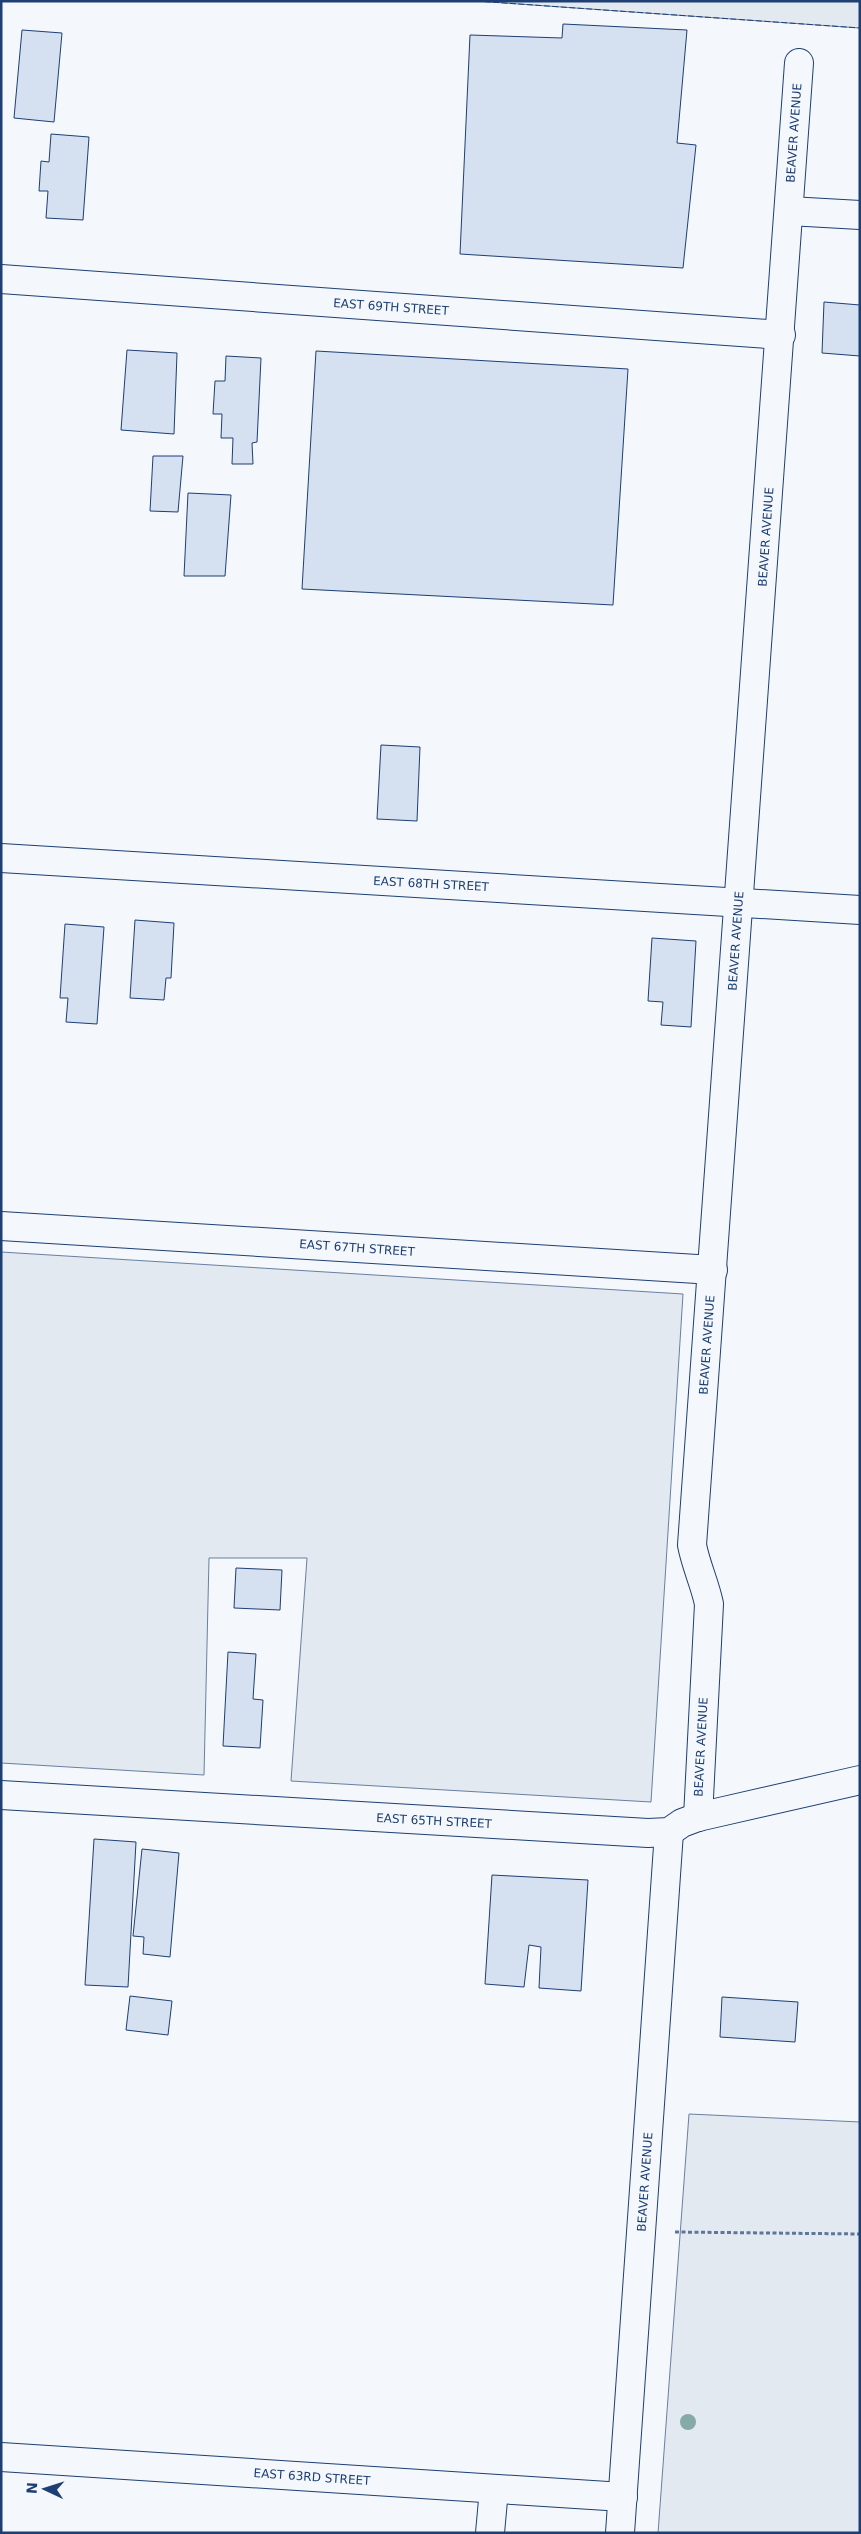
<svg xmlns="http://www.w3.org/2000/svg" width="861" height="2534" viewBox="0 0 861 2534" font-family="'DejaVu Sans',sans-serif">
<rect width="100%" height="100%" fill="#f4f7fb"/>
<g fill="#e3e9f0" stroke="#687fa3">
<polygon points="476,1 860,1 860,28"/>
<polygon points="1,1252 683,1294 651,1802 291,1781 307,1558 209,1558 204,1775 1,1763"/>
<polygon points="689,2114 860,2122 860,2533 658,2533"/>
</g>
<g fill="#d5e0f0" stroke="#1d3f73">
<polygon points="563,24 687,30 677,143 696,145 683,268 460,254 470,35 562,38"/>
<polygon points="22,30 62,33 54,122 14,118"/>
<polygon points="51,134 89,137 83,220 46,218 48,191 39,191 41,161 49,162"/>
<polygon points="824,302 860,305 860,356 822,353"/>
<polygon points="127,350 177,353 174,434 121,430"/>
<polygon points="316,351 628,369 613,605 302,589"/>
<polygon points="226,356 261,358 257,442 252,443 253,464 232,464 233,438 221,438 222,414 213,414 215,381 225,381"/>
<polygon points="153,456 183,456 178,512 150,511"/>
<polygon points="188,493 231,495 225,576 184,576"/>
<polygon points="381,745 420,747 417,821 377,819"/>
<polygon points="135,920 174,923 171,978 166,978 164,1000 130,998"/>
<polygon points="65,924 104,927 97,1024 66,1022 68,998 60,998"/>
<polygon points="652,938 696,941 691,1027 661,1025 663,1002 648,1001"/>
<polygon points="236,1568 282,1570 280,1610 234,1608"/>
<polygon points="228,1652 256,1654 253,1699 263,1700 260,1748 223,1746"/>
<polygon points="94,1839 136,1842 128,1987 85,1985"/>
<polygon points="142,1849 179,1853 170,1957 143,1954 144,1937 133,1936"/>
<polygon points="492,1875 588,1880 581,1991 539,1988 541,1947 529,1945 524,1987 485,1984"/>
<polygon points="130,1996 172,2001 168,2035 126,2030"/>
<polygon points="722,1997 798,2002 795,2042 720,2037"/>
</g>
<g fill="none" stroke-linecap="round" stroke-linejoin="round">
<defs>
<g id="minor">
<polyline points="789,211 860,215"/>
<polyline points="1,279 781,335"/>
<polyline points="1,858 860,910"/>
<polyline points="1,1226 713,1270"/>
<polyline points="1,1795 648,1833 669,1832 682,1823 698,1817 860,1780"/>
<path d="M698 1817 709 1604C705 1584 696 1566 692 1545L799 63"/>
<polyline points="1,2457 623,2497"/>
<polyline points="490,2533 494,2489"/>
<polyline points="620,2533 669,1832"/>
</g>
</defs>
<use href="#minor" stroke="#1d3f73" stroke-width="30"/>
<polyline stroke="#5e769c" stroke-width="3" stroke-dasharray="4 2.5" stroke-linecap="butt" points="675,2232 860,2234"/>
<use href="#minor" stroke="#f4f7fb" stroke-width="28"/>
<polyline stroke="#1d3f73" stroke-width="1" stroke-dasharray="6 2.5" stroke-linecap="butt" points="476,1 860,28"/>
</g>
<circle fill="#86aba6" cx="688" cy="2422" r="8"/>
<g text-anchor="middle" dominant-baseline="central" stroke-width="4" stroke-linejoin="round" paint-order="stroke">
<g font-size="12" fill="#1d3f73" stroke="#f4f7fb">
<text transform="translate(794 133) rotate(-86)">BEAVER AVENUE</text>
<text transform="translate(391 307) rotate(4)">EAST 69TH STREET</text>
<text transform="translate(766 537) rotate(-86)">BEAVER AVENUE</text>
<text transform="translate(431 884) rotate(3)">EAST 68TH STREET</text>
<text transform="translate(736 941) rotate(-86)">BEAVER AVENUE</text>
<text transform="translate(357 1248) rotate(4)">EAST 67TH STREET</text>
<text transform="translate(707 1345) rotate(-86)">BEAVER AVENUE</text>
<text transform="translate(701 1747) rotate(-87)">BEAVER AVENUE</text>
<text transform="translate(434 1821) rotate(3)">EAST 65TH STREET</text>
<text transform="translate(645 2182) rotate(-86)">BEAVER AVENUE</text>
<text transform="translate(312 2477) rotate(4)">EAST 63RD STREET</text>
</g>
</g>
<rect width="861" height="2534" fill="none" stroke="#1d3f73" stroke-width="5"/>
<g transform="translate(45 2489) rotate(274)" stroke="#f4f7fb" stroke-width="4" paint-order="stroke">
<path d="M0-4L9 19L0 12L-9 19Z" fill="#1d3f73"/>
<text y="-8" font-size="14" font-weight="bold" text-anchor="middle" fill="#1d3f73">N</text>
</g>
</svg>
